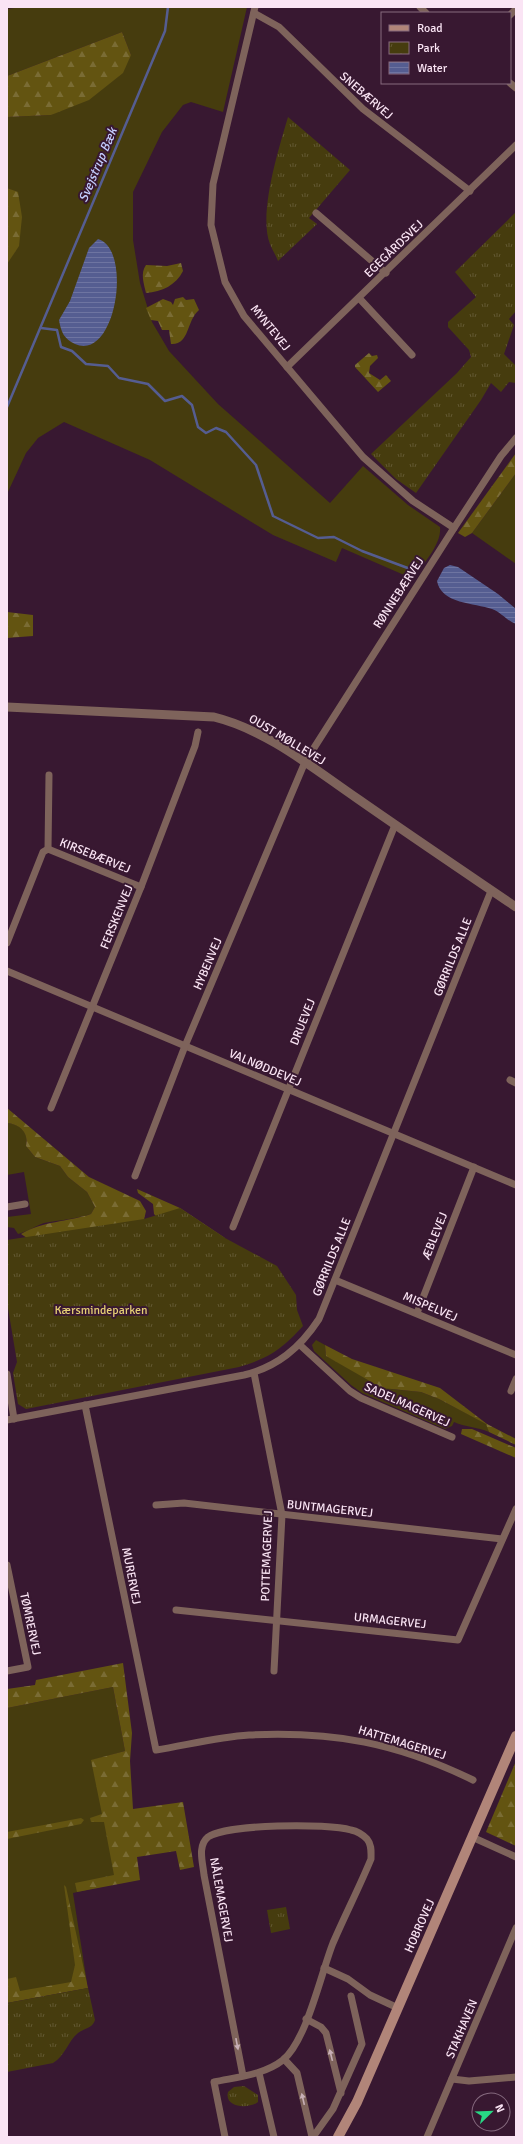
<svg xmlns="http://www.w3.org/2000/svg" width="523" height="2144" viewBox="0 0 523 2144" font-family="Signika,sans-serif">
<defs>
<pattern id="forest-firs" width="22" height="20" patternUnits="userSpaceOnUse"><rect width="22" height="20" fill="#635411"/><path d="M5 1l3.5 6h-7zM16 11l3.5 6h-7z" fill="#7a6c34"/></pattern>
<pattern id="park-tufts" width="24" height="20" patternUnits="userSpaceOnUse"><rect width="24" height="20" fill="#463c0e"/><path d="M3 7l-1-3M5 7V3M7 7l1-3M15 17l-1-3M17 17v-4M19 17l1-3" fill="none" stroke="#625832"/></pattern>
<pattern id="water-rules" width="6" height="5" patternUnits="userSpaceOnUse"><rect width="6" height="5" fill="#555d91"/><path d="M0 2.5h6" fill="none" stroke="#6e74a1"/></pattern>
</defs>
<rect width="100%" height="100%" fill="#381831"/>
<g fill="#463c0e">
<path d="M22 7H247L223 112 191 102 183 105 162 132 133 192V240L140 283 152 322 169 351 218 404 330 503 363 466 408 505 440 527C442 544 423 564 414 577L411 578 342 548 336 562 273 535 150 460 64 422 38 438 26 453 7 494V263L18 193 7 188V117L51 115 131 55 122 32 7 76V9Z"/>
<polygon points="516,473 516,564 472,533"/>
<path d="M7 1123C21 1124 29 1133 26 1146L35 1157 60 1166 68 1177 87 1192 95 1207 91 1214C76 1219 60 1220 44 1223 35 1226 27 1232 18 1234L14 1228 7 1227V1217L31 1214 24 1172 7 1175Z"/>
<path d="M316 1340 325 1345 326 1356 391 1389 421 1392 439 1399 487 1424 489 1432C477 1427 465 1427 454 1422L452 1426 445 1429 362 1393 351 1385 314 1351 312 1345Z"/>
<polygon points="113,1687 125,1751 93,1760 118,1883 73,1893 87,1983 7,2000 7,1708"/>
</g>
<g fill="url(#forest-firs)">
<polygon points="122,32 131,55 123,73 89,100 51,115 7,117 7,76"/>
<polygon points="7,188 18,192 22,217 19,246 7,264"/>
<path d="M181 263 183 271C176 285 162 292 146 293 144 284 140 273 146 265L167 266Z"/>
<path d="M183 297 186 300 194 299 199 310C186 321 190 345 171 344L169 330H162L158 321 151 320 146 308 163 299 171 302 173 305 175 299Z"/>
<polygon points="369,353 372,356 377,355 378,358 370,366 369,373 380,380 386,375 391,381 378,392 355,367 355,365"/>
<polygon points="516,453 516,473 472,533 465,537 458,533"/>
<polygon points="7,612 33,615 33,636 7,638"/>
<path d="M7 1108 89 1177 140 1201 146 1211 143 1224 30 1240 21 1234C43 1221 67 1222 91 1214L95 1207 87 1192 68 1177 60 1166 35 1157 26 1146C29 1133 20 1124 7 1123Z"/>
<polygon points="137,1189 180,1208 225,1238 164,1224 154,1214 153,1204 138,1193"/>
<polygon points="325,1345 352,1359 440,1388 487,1424 516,1439 516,1445 489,1432 486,1424 439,1399 421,1392 382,1388 326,1356"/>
<polygon points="462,1429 472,1429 516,1448 516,1458 461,1434"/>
<polygon points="123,1663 132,1733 130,1761 133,1809 183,1802 194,1867 180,1870 176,1851 137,1857 140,1880 77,1892 75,1883 114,1875 104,1822 91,1822 90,1818 102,1814 91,1760 125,1751 113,1687 7,1708 7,1689 35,1685 36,1680"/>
<polygon points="516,1761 516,1846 486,1832"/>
<polygon points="81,1818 84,1820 81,1824 7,1839 7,1832"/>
<polygon points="64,1885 66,1887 88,1988 7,2003 7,1979 16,1977 20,1991 71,1982 75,1965"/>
</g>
<g fill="url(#park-tufts)">
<path d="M288 117 350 170 309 218 317 224 278 261C276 255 272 250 270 244 258 214 279 148 288 117Z"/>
<polygon points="516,212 516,311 509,319 514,325 504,354 516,366 516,383 509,382 501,392 491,383 481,400 416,493 396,479 371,454 457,373 471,357 469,350 448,327 448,322 476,297 455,272"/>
<path d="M180 1208 225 1238 277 1266 296 1295 297 1310 303 1326C281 1350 269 1358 239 1367L26 1409 18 1404 13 1373 17 1362 7 1302V1240L144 1219Z"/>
<polygon points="286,1907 290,1929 271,1933 267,1910"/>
<path d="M88 1988 95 2020C92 2029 84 2028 78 2033 68 2041 65 2056 53 2063L7 2072V2003Z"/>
<path d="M244 2086 258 2095V2102C249 2109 224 2108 228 2092L234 2087Z"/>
</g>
<g fill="url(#water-rules)">
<path d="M98 239C133 249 116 362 75 344 64 339 61 332 59 320L70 301 89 248Z"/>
<path d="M450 565 458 567 498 594 516 609V624C507 621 501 612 492 609 475 603 441 604 437 581L444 568Z"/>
</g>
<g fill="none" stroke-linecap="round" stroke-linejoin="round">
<g stroke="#555d91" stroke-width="2.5">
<polyline points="41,328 57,330 61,347 72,351 86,364 108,366 119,378 148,384 165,401 182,396 192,405 198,427 206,433 216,428 226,432 256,465 273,516 318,538 334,537 362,551 413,570"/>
<polyline points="7,407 165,31 168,7"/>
</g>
<g stroke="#7e635b" stroke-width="7">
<polyline points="255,7 213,184 211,225 225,282 244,316 363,457 413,501 454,528"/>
<polyline points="420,7 426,13"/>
<polyline points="254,13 279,27 363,109 470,191"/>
<polyline points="510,15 516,9"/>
<polyline points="510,83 516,88"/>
<polyline points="316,213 386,273"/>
<polyline points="359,298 412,355"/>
<polyline points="287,367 516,145"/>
<polyline points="48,849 49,775"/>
<polyline points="7,943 43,852 48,849 141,887"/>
<polyline points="7,971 516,1185"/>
<polyline points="510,1080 516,1083"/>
<polyline points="51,1108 141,887 195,746 198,732"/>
<polyline points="135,1176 185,1046 305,762 454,528 501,456 516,438"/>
<polyline points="7,1207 25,1204"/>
<polyline points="233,1227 395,825"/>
<polyline points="335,1280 516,1355"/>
<polyline points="417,1313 474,1167"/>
<polyline points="300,1345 350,1391 361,1398 452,1437"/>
<polyline points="254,1373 282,1515 274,1671"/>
<polyline points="7,1374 14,1419"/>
<polyline points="511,1391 516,1379"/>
<path d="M85 1405 156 1750C187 1745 218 1737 249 1735 334 1731 397 1743 473 1780"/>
<path d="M7 1420 244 1375C277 1367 300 1348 319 1319L491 891"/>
<polyline points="156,1505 184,1503 502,1539"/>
<polyline points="7,1565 28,1667 7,1671"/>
<polyline points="176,1610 458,1640 516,1509"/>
<polyline points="472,1837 516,1857"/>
<polyline points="324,1968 348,1979 370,1995 398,2008"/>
<polyline points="306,2019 321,2027 326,2033 341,2093"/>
<polyline points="284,2059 297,2073 312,2137"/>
<polyline points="259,2073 274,2137"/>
<polyline points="452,2079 469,2081 516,2077"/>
<path d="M225 2137 214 2082C237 2077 264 2075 283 2060 307 2040 321 1973 333 1943 345 1915 359 1888 371 1859 371 1852 372 1845 367 1839 363 1835 356 1831 351 1830 328 1823 226 1824 208 1837 197 1846 203 1863 204 1875L243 2076"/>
<polyline points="313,2137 333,2109 362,2044 351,1996"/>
<polyline points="427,2137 516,1928"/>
</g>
<path stroke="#7e635b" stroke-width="9" d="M7 707 214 717C267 730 314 769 358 799 411 836 463 871 516 907"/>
<polyline stroke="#b18579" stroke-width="10" points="338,2137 357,2102 516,1736"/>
</g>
<defs><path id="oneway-solid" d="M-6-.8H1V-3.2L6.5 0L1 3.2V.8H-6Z"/></defs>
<g fill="#c8b0b7">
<use href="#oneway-solid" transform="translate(237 2044) rotate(79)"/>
<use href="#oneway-solid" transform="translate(331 2055) rotate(-104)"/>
<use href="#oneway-solid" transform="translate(303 2099) rotate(-103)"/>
</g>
<g text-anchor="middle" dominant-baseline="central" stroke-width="4" stroke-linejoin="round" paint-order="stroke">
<g font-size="12" fill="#fae4f4" stroke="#381831">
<text transform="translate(366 96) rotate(41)">SNEBÆRVEJ</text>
<text transform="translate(394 249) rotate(-44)">EGEGÅRDSVEJ</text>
<text transform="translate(270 328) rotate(51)">MYNTEVEJ</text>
<text transform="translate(399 593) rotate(-57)">RØNNEBÆRVEJ</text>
<text transform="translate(287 740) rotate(31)">OUST MØLLEVEJ</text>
<text transform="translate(95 856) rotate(22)">KIRSEBÆRVEJ</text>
<text transform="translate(117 917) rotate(-68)">FERSKENVEJ</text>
<text transform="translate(453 957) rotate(-68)">GØRRILDS ALLE</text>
<text transform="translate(208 964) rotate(-67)">HYBENVEJ</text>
<text transform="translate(303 1022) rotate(-68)">DRUEVEJ</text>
<text transform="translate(265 1068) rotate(23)">VALNØDDEVEJ</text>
<text transform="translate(435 1236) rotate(-68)">ÆBLEVEJ</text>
<text transform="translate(332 1257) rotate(-68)">GØRRILDS ALLE</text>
<text transform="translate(430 1307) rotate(23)">MISPELVEJ</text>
<text transform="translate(407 1405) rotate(24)">SADELMAGERVEJ</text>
<text transform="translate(330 1509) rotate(6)">BUNTMAGERVEJ</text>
<text transform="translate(267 1556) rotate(-88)">POTTEMAGERVEJ</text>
<text transform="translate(131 1576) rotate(79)">MURERVEJ</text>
<text transform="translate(390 1621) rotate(6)">URMAGERVEJ</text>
<text transform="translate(30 1624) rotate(78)">TØMRERVEJ</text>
<text transform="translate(402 1743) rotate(17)">HATTEMAGERVEJ</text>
<text transform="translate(221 1900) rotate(80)">NÅLEMAGERVEJ</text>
<text transform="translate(420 1926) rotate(-66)">HOBROVEJ</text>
<text transform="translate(462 2029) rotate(-67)">STAKHAVEN</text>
</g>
<g font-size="12" fill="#e6d075" stroke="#381831">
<text x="101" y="1310">Kærsmindeparken</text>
</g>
<g font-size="13" font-style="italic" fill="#c4cdfe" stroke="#381831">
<text transform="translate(98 165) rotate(-67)">Svejstrup Bæk</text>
</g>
</g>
<rect width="523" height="2144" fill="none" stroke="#fae4f4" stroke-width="16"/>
<rect x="381" y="12" width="130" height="72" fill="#381831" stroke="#866a7f"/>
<rect x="389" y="25" width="20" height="6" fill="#b18579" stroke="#866a7f"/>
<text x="417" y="32" font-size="12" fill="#fae4f4">Road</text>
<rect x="389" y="42" width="20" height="12" fill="url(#park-tufts)" stroke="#866a7f"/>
<text x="417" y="52" font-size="12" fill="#fae4f4">Park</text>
<rect x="389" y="62" width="20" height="12" fill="url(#water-rules)" stroke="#866a7f"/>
<text x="417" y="72" font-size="12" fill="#fae4f4">Water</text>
<g transform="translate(491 2112) rotate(67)"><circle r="19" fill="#381831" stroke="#866a7f"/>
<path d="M0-3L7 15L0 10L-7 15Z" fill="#28d885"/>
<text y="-6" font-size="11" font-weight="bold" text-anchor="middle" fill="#fae4f4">N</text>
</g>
</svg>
